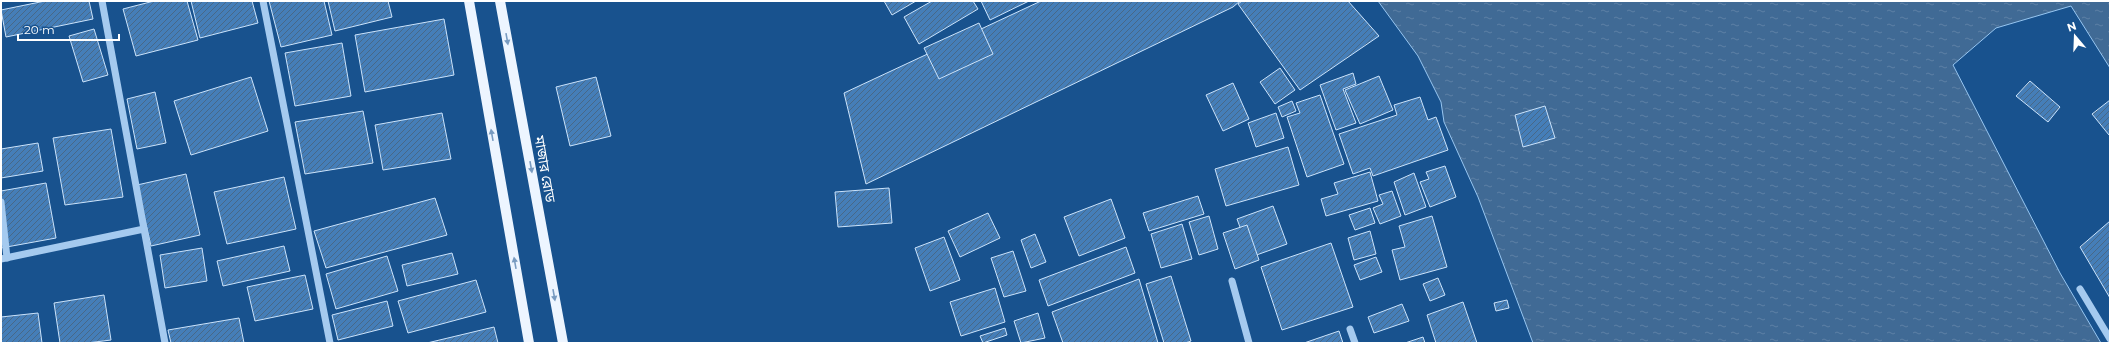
<svg xmlns="http://www.w3.org/2000/svg" width="2111" height="344" viewBox="0 0 2111 344" font-family="Montserrat,'Noto Sans Bengali',sans-serif">
<defs>
<pattern id="water-ripples" width="26" height="14" patternUnits="userSpaceOnUse"><rect width="26" height="14" fill="#406a95"/><path d="M2 4q2-2 4 0t4 0M15 11q2-2 4 0t4 0" fill="none" stroke="#5d80a5"/></pattern>
<pattern id="building-hatch" width="6" height="6" patternUnits="userSpaceOnUse"><rect width="6" height="6" fill="#457eb8"/><path d="M-1 1l2-2M0 6l6-6M5 7l2-2" fill="none" stroke="#486887"/></pattern>
</defs>
<rect width="100%" height="100%" fill="#18528e"/>
<polygon fill="url(#water-ripples)" stroke="#97c6f1" points="1378,1 2110,1 2110,68 2071,6 1996,28 1953,65 2060,273 2101,343 1533,343 1478,197 1444,122 1441,102 1418,56"/>
<g fill="url(#building-hatch)" stroke="#cbe3fb">
<polygon points="45,1 89,1 93,19 6,37 1,10"/>
<polygon points="154,1 187,1 198,40 136,56 123,9"/>
<polygon points="191,1 252,1 258,23 200,38"/>
<polygon points="269,1 324,1 332,35 281,47"/>
<polygon points="328,1 388,1 392,17 335,31"/>
<polygon points="884,1 916,1 892,15"/>
<polygon points="932,1 973,1 978,9 919,44 904,17"/>
<polygon points="981,1 1029,1 990,20"/>
<polygon points="1041,1 1240,1 1233,7 866,184 844,93"/>
<polygon points="1242,1 1348,1 1379,36 1300,90 1238,4"/>
<polygon points="444,19 454,75 365,92 355,35"/>
<polygon points="979,23 993,54 939,79 924,48"/>
<polygon points="94,29 108,75 83,82 69,36"/>
<polygon points="342,43 351,96 295,106 285,53"/>
<polygon points="1280,68 1295,90 1275,104 1260,82"/>
<polygon points="1353,73 1356,84 1343,89 1356,123 1336,130 1320,85"/>
<polygon points="1379,76 1393,110 1360,124 1345,90"/>
<polygon points="251,77 268,131 191,155 174,101"/>
<polygon points="596,77 611,136 570,146 556,87"/>
<polygon points="2030,81 2060,107 2048,122 2016,96"/>
<polygon points="1233,83 1249,119 1223,131 1206,95"/>
<polygon points="155,92 166,143 137,149 127,99"/>
<polygon points="1320,95 1344,164 1307,177 1287,117 1300,113 1296,103"/>
<polygon points="1420,97 1428,120 1436,117 1448,150 1373,176 1370,168 1353,174 1339,134 1397,115 1394,105"/>
<polygon points="2110,100 2110,135 2109,135 2092,114"/>
<polygon points="1292,101 1296,111 1282,117 1278,107"/>
<polygon points="1545,106 1555,138 1523,147 1515,115"/>
<polygon points="363,111 373,163 305,174 295,122"/>
<polygon points="442,113 451,159 383,170 375,125"/>
<polygon points="1276,113 1284,138 1256,147 1248,123"/>
<polygon points="111,129 123,197 65,205 53,138"/>
<polygon points="38,143 43,171 1,178 1,149"/>
<polygon points="1288,147 1299,185 1226,206 1215,169"/>
<polygon points="1445,166 1456,197 1430,207 1420,182 1429,179 1426,172"/>
<polygon points="1370,172 1378,201 1326,216 1321,199 1338,194 1334,183"/>
<polygon points="1414,173 1426,207 1405,215 1394,182"/>
<polygon points="186,174 200,235 151,246 137,185"/>
<polygon points="284,177 296,229 227,244 214,192"/>
<polygon points="46,183 56,238 1,248 1,191"/>
<polygon points="889,188 892,223 838,227 835,192"/>
<polygon points="1392,191 1401,216 1380,224 1373,208 1383,204 1379,195"/>
<polygon points="1198,196 1204,214 1149,231 1143,213"/>
<polygon points="435,198 447,235 326,268 314,231"/>
<polygon points="1111,199 1125,238 1079,256 1064,217"/>
<polygon points="1273,206 1287,244 1251,257 1237,219"/>
<polygon points="1370,208 1375,223 1355,230 1349,215"/>
<polygon points="988,213 1000,238 960,257 948,231"/>
<polygon points="1209,216 1218,249 1199,255 1189,222"/>
<polygon points="1432,216 1447,267 1400,280 1392,250 1405,247 1399,226"/>
<polygon points="2110,221 2110,298 2080,247"/>
<polygon points="1182,224 1192,259 1161,268 1151,234"/>
<polygon points="1247,225 1259,260 1235,269 1223,233"/>
<polygon points="1370,231 1376,254 1354,260 1348,238"/>
<polygon points="1035,234 1046,262 1031,268 1021,240"/>
<polygon points="944,237 960,280 930,291 915,248"/>
<polygon points="1331,243 1353,307 1282,330 1261,267"/>
<polygon points="284,246 290,271 223,286 217,261"/>
<polygon points="1126,247 1135,273 1048,306 1039,280"/>
<polygon points="202,248 207,281 165,288 160,255"/>
<polygon points="1013,251 1026,291 1004,297 991,258"/>
<polygon points="452,253 458,274 407,286 402,265"/>
<polygon points="387,256 398,291 336,309 326,274"/>
<polygon points="1376,257 1382,272 1360,280 1354,265"/>
<polygon points="305,275 313,309 255,321 247,287"/>
<polygon points="1171,276 1191,341 1185,343 1164,343 1146,284"/>
<polygon points="1438,278 1445,295 1430,301 1423,284"/>
<polygon points="1139,279 1158,343 1063,343 1052,312"/>
<polygon points="476,280 486,312 408,333 398,301"/>
<polygon points="995,288 1005,322 961,336 950,302"/>
<polygon points="104,295 111,340 87,343 60,343 54,303"/>
<polygon points="1507,300 1509,308 1496,311 1494,303"/>
<polygon points="387,301 393,326 338,340 332,315"/>
<polygon points="1463,302 1477,343 1436,343 1427,315"/>
<polygon points="1402,304 1409,321 1374,333 1368,317"/>
<polygon points="38,313 42,343 1,343 1,317"/>
<polygon points="1038,313 1045,338 1021,343 1014,321"/>
<polygon points="239,318 244,343 171,343 168,330"/>
<polygon points="494,327 498,343 427,343"/>
<polygon points="1005,328 1007,335 983,343 980,336"/>
<polygon points="1339,331 1343,343 1304,343"/>
<polygon points="1423,337 1425,343 1405,343"/>
</g>
<g fill="none" stroke-linecap="round" stroke-linejoin="round">
<g stroke="#a5caef" stroke-width="7">
<polyline points="102,1 165,343"/>
<polyline points="263,1 330,343"/>
<polyline points="1,202 7,258"/>
<polyline points="1,259 144,229"/>
<polyline points="1232,281 1249,343"/>
<polyline points="2080,289 2110,339"/>
<polyline points="1350,329 1355,343"/>
</g>
<g stroke="#edf5ff" stroke-width="10">
<polyline points="469,1 529,343"/>
<polyline points="500,1 563,343"/>
</g>
</g>
<defs><path id="oneway-solid" d="M-6-.8H1V-3.2L6.5 0L1 3.2V.8H-6Z"/></defs>
<g fill="#789bc1">
<use href="#oneway-solid" transform="translate(507 39) rotate(80)"/>
<use href="#oneway-solid" transform="translate(492 135) rotate(-100)"/>
<use href="#oneway-solid" transform="translate(531 167) rotate(80)"/>
<use href="#oneway-solid" transform="translate(515 263) rotate(-100)"/>
<use href="#oneway-solid" transform="translate(554 295) rotate(80)"/>
</g>
<g text-anchor="middle" dominant-baseline="central" stroke-width="3" stroke-linejoin="round" paint-order="stroke">
<g font-size="14" fill="#fff" stroke="#18528e">
<text transform="translate(545 169) rotate(80)">মাজার রোড</text>
</g>
</g>
<rect width="2111" height="344" fill="none" stroke="#ffffff" stroke-width="4"/>
<g transform="translate(2075 36) rotate(341)" stroke="#18528e" stroke-width="3" paint-order="stroke">
<path d="M0-3L7 15L0 10L-7 15Z" fill="#ffffff"/>
<text y="-6" font-size="11" font-weight="bold" text-anchor="middle" fill="#ffffff">N</text>
</g>
<path d="M18 34v6h101v-6" fill="none" stroke="#ffffff" stroke-width="2"/>
<text x="24" y="34" font-size="12" fill="#ffffff" stroke="#18528e" stroke-width="3" paint-order="stroke">20 m</text>
</svg>
